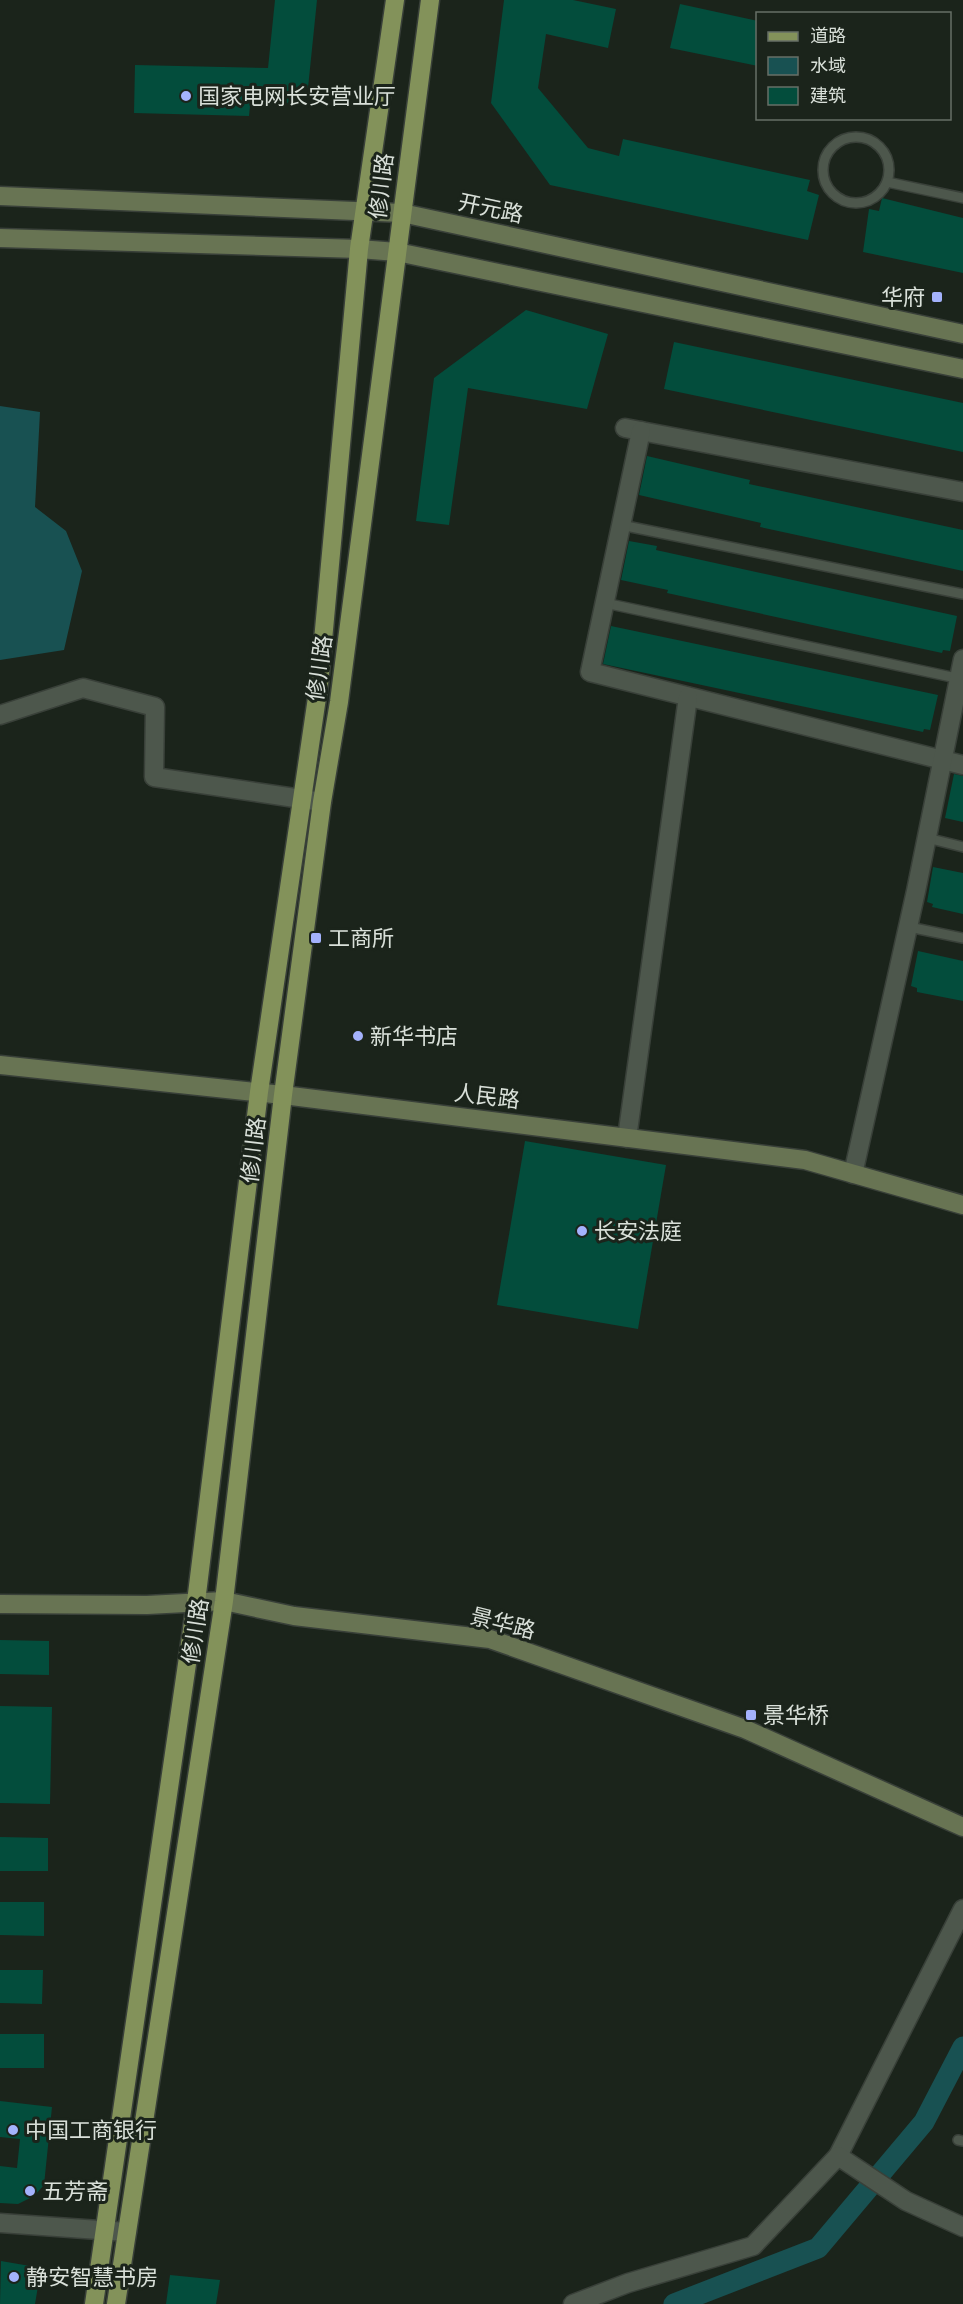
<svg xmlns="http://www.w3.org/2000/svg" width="963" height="2304" viewBox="0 0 963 2304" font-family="'PT Sans Narrow','Noto Sans SC',sans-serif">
<rect width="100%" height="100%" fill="#1b241b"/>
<polygon fill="#185152" points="0,406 40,412 35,507 66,531 82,571 64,650 0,660"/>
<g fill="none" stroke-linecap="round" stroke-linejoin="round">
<polyline stroke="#185152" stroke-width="21" points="674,2304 818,2248 924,2122 963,2047"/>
</g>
<g fill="#034d3c">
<polygon points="275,0 317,0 308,88 292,89 291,103 250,106 249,116 134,113 135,65 268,68"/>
<polygon points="504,0 573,0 616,9 608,48 546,34 538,88 588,148 619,156 623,139 810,180 807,191 819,195 808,240 550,185 491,103"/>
<polygon points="680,4 758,21 758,66 670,48"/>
<polygon points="882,198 963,218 963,273 863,252 869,209 879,211"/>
<polygon points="526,310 608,334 587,409 468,388 449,525 416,521 434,378"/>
<polygon points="674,342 963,403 963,452 664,389"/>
<polygon points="647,456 750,480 749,484 963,530 963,571 760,527 761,523 639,495"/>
<polygon points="629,541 657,546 656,550 957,616 950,651 943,650 942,653 817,626 667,593 668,590 621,580"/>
<polygon points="611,626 938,695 930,730 924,729 923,732 603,664"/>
<polygon points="954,774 963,776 963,822 945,818"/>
<polygon points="933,867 963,873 963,914 932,907 933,904 927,902"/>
<polygon points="918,951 963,961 963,1001 917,992 917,988 911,986"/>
<polygon points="525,1141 666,1165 638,1329 497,1305"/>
<polygon points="0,1640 49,1641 49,1675 0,1674"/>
<polygon points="0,1706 52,1707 50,1804 0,1803"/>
<polygon points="0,1837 48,1838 48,1871 0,1871"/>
<polygon points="0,1902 44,1902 44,1936 0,1935"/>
<polygon points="0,1970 43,1970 42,2004 0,2003"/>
<rect x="0" y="2034" width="44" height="34"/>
<polygon points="0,2101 52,2107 44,2185 34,2196 18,2204 0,2203 0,2166 17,2168 20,2139 0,2137"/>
<polygon points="1,2261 30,2266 27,2285 38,2286 35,2304 0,2304"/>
<polygon points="170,2275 220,2280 216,2304 166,2304"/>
</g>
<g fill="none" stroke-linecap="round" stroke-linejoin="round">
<defs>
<g id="lane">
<circle cx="856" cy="170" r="33"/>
<polyline points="887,182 963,198"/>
<polyline points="621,525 963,594"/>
<polyline points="605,603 961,679"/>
<polyline points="927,838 963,847"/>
<polyline points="909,927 963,938"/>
<polyline points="958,2140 963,2141"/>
</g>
<g id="street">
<polyline points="625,428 963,492"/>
<polyline points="641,431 590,672 963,765"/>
<polyline points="0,715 83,688 155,707 154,777 322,802"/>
<polyline points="627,1138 688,697"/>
<polyline points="853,1174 916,891 963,659"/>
<polyline points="838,2156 963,1909"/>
<polyline points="0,2223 127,2232"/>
<polyline points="573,2304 628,2283 753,2246 838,2156 906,2201 963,2227"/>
</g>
<g id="secondary">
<polyline points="0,196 402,213 963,334"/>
<polyline points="0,238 359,249 397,252 963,369"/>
<polyline points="0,1065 283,1095 805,1160 963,1205"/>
<polyline points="0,1604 147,1605 224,1601 294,1616 490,1639 745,1729 963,1827"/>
</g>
<g id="primary">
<polyline points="94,2304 196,1602 259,1092 319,684 359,249 395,0"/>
<polyline points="116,2304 224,1601 283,1095 322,802 339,702 430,0"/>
</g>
</defs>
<use href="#lane" stroke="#394039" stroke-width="12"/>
<use href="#street" stroke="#394039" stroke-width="21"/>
<use href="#secondary" stroke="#394039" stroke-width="21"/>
<use href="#primary" stroke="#394039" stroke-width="21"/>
<use href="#lane" stroke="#4d574c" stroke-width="9"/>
<use href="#street" stroke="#4d574c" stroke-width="18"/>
<use href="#secondary" stroke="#687453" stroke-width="18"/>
<use href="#primary" stroke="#83925a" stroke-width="18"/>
</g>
<g fill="#a4b2fc" stroke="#1b241b" stroke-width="2">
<circle cx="186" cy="96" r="6"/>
<rect x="931" y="291" width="12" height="12" rx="3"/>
<rect x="310" y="932" width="12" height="12" rx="3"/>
<circle cx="358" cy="1036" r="6"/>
<circle cx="582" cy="1231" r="6"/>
<rect x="745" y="1709" width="12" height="12" rx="3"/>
<circle cx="13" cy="2130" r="6"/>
<circle cx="30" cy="2191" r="6"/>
<circle cx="14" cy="2277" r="6"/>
</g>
<g text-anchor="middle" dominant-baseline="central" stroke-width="6" stroke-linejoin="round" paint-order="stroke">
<g font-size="22" fill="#d9e0d9" stroke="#1b241b" text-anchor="start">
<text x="198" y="96">国家电网长安营业厅</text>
<text x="925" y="297" text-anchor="end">华府</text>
<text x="328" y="938">工商所</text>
<text x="370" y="1036">新华书店</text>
<text x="594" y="1231">长安法庭</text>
<text x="763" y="1715">景华桥</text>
<text x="25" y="2130">中国工商银行</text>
<text x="42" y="2191">五芳斋</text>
<text x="26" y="2277">静安智慧书房</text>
</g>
<g font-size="22" fill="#d9e0d9" stroke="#1b241b">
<text transform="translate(381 186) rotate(-83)">修川路</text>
<text transform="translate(491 208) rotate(12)">开元路</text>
<text transform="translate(319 668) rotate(-82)">修川路</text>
<text transform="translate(487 1096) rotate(7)">人民路</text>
<text transform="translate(253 1150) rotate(-83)">修川路</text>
<text transform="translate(503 1623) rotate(14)">景华路</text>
<text transform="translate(195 1631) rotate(-81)">修川路</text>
</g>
</g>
<rect x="756" y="12" width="195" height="108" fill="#1b241b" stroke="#676f67" stroke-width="1.5"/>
<rect x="768" y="32" width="30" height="9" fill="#83925a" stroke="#676f67" stroke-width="1.5"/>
<text x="810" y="42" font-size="18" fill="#d9e0d9">道路</text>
<rect x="768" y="57" width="30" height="18" fill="#185152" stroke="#676f67" stroke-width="1.5"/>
<text x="810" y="72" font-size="18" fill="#d9e0d9">水域</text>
<rect x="768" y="87" width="30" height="18" fill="#034d3c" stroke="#676f67" stroke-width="1.5"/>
<text x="810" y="102" font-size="18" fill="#d9e0d9">建筑</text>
</svg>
